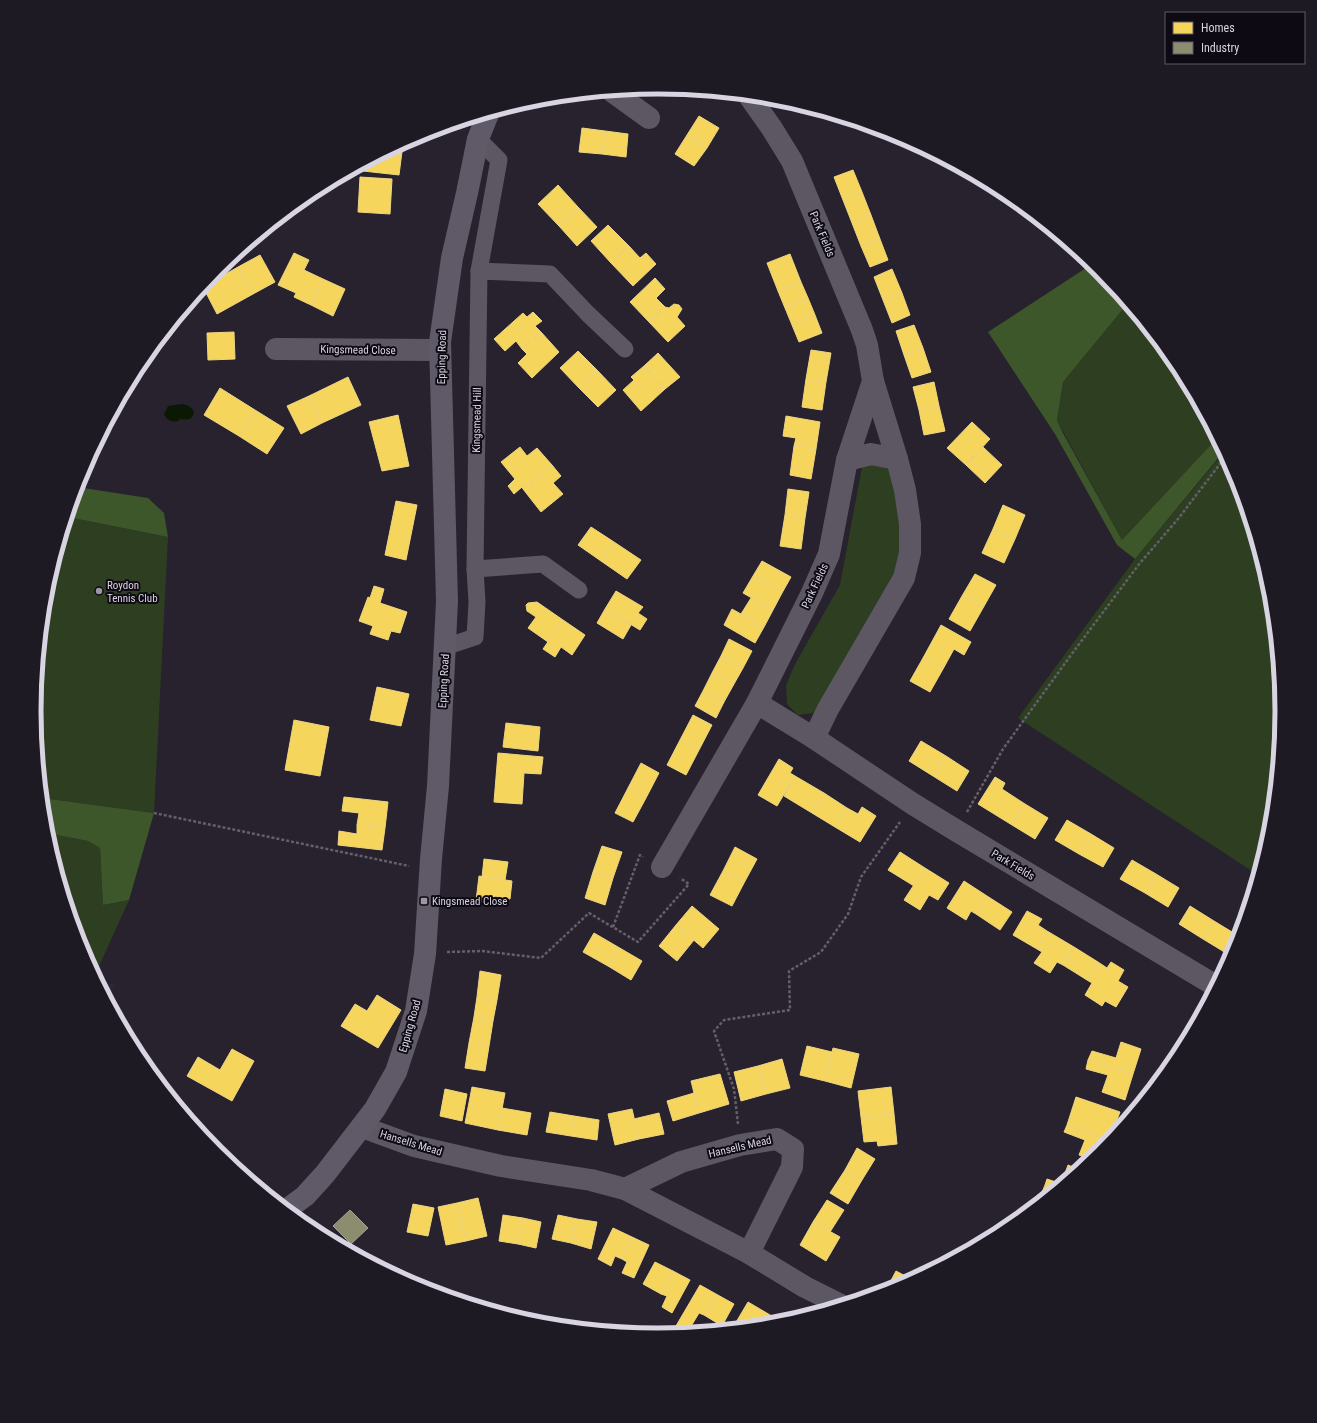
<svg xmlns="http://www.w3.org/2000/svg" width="1317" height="1423" viewBox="0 0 1317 1423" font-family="'Roboto Condensed',sans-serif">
<rect width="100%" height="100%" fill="#27222d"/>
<polygon fill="#2e253c" points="99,983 115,984 108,1000"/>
<g fill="#2d3f20">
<polygon points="1128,303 1178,365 1217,438 1122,540 1057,420 1063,382"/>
<polygon points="1224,452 1236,473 1271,590 1283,712 1271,834 1258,875 1018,718 1135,559"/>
<polygon points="888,464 910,553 820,712 798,715 787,704 786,686 794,666 840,585 862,467 871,465"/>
<polygon points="68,517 168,537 154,813 42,798 34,711 46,589"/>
<polygon points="46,833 88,841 100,848 103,905 129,900 95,975 81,950"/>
</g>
<g fill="#3d562a">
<polygon points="1092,264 1100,270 1128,303 1063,382 1057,420 1063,433 1122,540 1217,438 1224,451 1135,559 1117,545 1055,434 988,332"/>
<polygon points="77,487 148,498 164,513 168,537 68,517"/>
<polygon points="42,798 154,813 129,900 103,905 100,848 88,841 46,833"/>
</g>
<path fill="#0b1804" d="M183 404 189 406 194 411C193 422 187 419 179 419V421C172 422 167 421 164 414L168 406Z"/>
<g fill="#f6d55c" stroke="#edd584">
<polygon points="794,103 809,108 800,113"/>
<polygon points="699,116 719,128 707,148 687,135"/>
<polygon points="582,128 605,131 602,154 579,152"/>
<polygon points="605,131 628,134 626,157 602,154"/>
<polygon points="687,135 707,148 694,166 675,154"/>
<polygon points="403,144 399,175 354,170"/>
<polygon points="853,170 862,192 843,200 834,177"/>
<polygon points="360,177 392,179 390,214 358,212"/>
<polygon points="558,185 578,207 559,226 538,204"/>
<polygon points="862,192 871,215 852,223 843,200"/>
<polygon points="578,207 597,227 577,246 559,226"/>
<polygon points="871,215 880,239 861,246 852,223"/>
<polygon points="608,225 629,246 611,263 591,241"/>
<polygon points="880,239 888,260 870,267 861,246"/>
<polygon points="629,246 640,258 646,253 656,264 633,286 611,263"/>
<polygon points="294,253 309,260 304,270 323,279 311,305 294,297 296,293 278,285"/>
<polygon points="790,254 801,282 778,291 767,263"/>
<polygon points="260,255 275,282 253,294 238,267"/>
<polygon points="238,267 253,294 217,314 203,287"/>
<polygon points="892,269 902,293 883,300 874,277"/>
<polygon points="655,278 665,289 656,298 665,307 649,322 630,302"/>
<polygon points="323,279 345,289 333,316 311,305"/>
<polygon points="801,282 808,298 785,308 778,291"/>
<polygon points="902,293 910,315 892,323 883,300"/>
<polygon points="808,298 815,315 792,325 785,308"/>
<polygon points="674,304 679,305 682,309 677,317 685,326 668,342 649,322 665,307 669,308"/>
<polygon points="533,312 542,321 535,326 541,332 522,349 516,341 505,351 494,339 523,313 527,317"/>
<polygon points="815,315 822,333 799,342 792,325"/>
<polygon points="914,325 923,348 904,355 896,331"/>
<polygon points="234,332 235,359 208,360 207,333"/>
<polygon points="541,332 559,352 532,378 518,363 527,354 522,349"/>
<polygon points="923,348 931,372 912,378 904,355"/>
<polygon points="811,350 831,353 826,382 806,379"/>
<polygon points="578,351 597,370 579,388 560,368"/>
<polygon points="658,353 680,377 665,389 644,366"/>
<polygon points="644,366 665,389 641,411 623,390 634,380 631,377"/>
<polygon points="597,370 616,390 598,407 579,388"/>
<polygon points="348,377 361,405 322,423 309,396"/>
<polygon points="806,379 826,382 822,410 802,407"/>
<polygon points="934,382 939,406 919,410 913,387"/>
<polygon points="220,388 255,410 239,436 204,415"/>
<polygon points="309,396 322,423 301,434 287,406"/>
<polygon points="939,406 945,431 924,435 919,410"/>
<polygon points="255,410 284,428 267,454 239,436"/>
<polygon points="398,415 409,466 382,471 369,422"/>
<polygon points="786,416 820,422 816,449 794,446 796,438 783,436"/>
<polygon points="972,422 990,439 966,465 947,448"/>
<polygon points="794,446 816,449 811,479 790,475"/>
<polygon points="520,447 527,456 537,448 552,465 523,489 522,487 514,494 508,486 515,479 501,462"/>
<polygon points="983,447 1002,465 985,483 966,465"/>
<polygon points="552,465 561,476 553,483 563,494 541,512 523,489"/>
<polygon points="788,489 809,492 805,518 785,515"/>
<polygon points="396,501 417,505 406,560 385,555"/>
<polygon points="1003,505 1025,515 1015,539 993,529"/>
<polygon points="785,515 805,518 801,549 780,546"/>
<polygon points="591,527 614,542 601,561 578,545"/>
<polygon points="993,529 1015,539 1004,563 982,553"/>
<polygon points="614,542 641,560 627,579 601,561"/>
<polygon points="762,561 791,577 782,593 753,576"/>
<polygon points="975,574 996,585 983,608 962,596"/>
<polygon points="753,576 782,593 773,610 743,593"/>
<polygon points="374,586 384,589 380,603 407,612 400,633 391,631 388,640 370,634 373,626 359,621 368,597 370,598"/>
<polygon points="616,591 643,607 638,613 647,619 640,630 605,609"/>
<polygon points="962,596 983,608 970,631 949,619"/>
<polygon points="751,598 773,610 764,627 741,614"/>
<polygon points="537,602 563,620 548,642 528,628 536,617 527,611 526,605 528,603"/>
<polygon points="605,609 631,625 623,639 597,623"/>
<polygon points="732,609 764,627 755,643 724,625"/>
<polygon points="563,620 585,635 572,655 561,647 555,657 543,649"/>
<polygon points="941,625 971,642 964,655 954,649 943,669 923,658"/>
<polygon points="729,639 752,651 743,668 721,656"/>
<polygon points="721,656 743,668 734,684 712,673"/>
<polygon points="923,658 943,669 930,692 910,681"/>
<polygon points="712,673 734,684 724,702 703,691"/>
<polygon points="377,687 409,694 401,726 370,720"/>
<polygon points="703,691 724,702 716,718 695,706"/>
<polygon points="693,715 712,725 699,750 680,740"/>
<polygon points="294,720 329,727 320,776 285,770"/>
<polygon points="506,723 540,727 538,751 503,747"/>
<polygon points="680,740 699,750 686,775 667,765"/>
<polygon points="921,741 946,756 933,776 909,761"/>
<polygon points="498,753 543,757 541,774 524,773 522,804 494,802"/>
<polygon points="946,756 969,771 957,791 933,776"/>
<polygon points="779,759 793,768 790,773 795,776 777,806 758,795"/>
<polygon points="641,763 659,773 646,798 628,788"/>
<polygon points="795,776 824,793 812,813 784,796"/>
<polygon points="995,777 1005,783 1002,789 1025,804 1012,825 978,804"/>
<polygon points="628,788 646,798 633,822 615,813"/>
<polygon points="824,793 847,808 835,827 812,813"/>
<polygon points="344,797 388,802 385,828 357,825 359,813 342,811"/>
<polygon points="1025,804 1048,818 1035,839 1012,825"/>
<polygon points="862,807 876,816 860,842 835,827 847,808 858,814"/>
<polygon points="1067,820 1091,834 1079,854 1055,840"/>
<polygon points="357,825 385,828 382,850 338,845 339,831 357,834"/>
<polygon points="1091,834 1114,848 1103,867 1079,854"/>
<polygon points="602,846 622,852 613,878 593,872"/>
<polygon points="735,847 757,859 744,883 723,871"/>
<polygon points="900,852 925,868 914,886 888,870"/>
<polygon points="484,859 508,862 505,880 482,877"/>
<polygon points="1132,860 1156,874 1145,893 1120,879"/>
<polygon points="925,868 949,883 938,900 929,895 920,910 904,900"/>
<polygon points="723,871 744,883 732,906 710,895"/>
<polygon points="593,872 613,878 605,905 585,898"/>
<polygon points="1156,874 1179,888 1168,907 1145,893"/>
<polygon points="479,876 512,881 510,899 495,896 494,904 476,901"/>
<polygon points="964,881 987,896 976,914 971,911 966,920 947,908"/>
<polygon points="987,896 1012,912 1000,930 976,914"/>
<polygon points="692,906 719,929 703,948 676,925"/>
<polygon points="1190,906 1214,921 1203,939 1179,924"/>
<polygon points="1027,911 1042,919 1038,925 1047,931 1037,949 1013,935"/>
<polygon points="1214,921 1237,935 1226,953 1203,939"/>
<polygon points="676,925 694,940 677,961 659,946"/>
<polygon points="1047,931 1074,947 1063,965 1057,962 1050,973 1034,963 1042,952 1037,949"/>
<polygon points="594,933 618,947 608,966 583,952"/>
<polygon points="618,947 642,961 631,980 608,966"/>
<polygon points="1074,947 1098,962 1087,980 1063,965"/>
<polygon points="1098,962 1107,968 1111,962 1124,970 1118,981 1128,987 1116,1007 1105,1001 1102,1006 1085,995 1092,983 1087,980"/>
<polygon points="480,971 501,975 497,1000 477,997"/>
<polygon points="377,995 401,1010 378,1048 341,1026 355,1004 367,1011"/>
<polygon points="477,997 497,1000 493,1021 474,1017"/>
<polygon points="474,1017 493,1021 489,1046 469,1043"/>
<polygon points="1121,1042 1141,1049 1133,1074 1088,1060 1092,1051 1116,1058"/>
<polygon points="469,1043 489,1046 485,1071 465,1068"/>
<polygon points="807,1046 832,1052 825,1081 800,1075"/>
<polygon points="833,1048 859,1054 851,1088 825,1081"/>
<polygon points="232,1049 254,1061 232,1101 187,1076 198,1057 220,1070"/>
<polygon points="782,1059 790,1088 766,1094 758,1066"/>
<polygon points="1088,1060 1133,1074 1125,1100 1102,1092 1108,1075 1086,1069"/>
<polygon points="758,1066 766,1094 741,1101 734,1072"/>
<polygon points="720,1074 729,1104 699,1113 691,1081"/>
<polygon points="472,1087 505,1093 498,1130 465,1123"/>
<polygon points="891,1087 894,1114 861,1117 858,1091"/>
<polygon points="445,1089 467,1094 462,1121 440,1116"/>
<polygon points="694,1093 699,1113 673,1121 667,1101"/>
<polygon points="1076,1097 1120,1112 1109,1140 1067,1125"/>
<polygon points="502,1108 531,1113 527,1135 498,1130"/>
<polygon points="632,1109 639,1139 615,1145 608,1114"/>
<polygon points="550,1112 574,1116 571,1136 546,1132"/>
<polygon points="659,1113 664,1134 639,1139 634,1119"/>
<polygon points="894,1114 897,1144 878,1146 877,1141 864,1142 861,1117"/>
<polygon points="574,1116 599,1120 597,1140 571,1136"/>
<polygon points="1067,1125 1109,1140 1108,1143 1100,1153 1092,1160 1079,1155 1085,1140 1064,1132"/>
<polygon points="857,1148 875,1159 862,1180 845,1170"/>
<polygon points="1068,1165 1080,1170 1069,1178 1064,1176"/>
<polygon points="845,1170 862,1180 848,1204 830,1193"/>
<polygon points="1047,1179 1062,1184 1056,1189 1045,1185"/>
<polygon points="1045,1185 1056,1189 1040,1203 1038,1202"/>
<polygon points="478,1198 487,1236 466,1241 457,1203"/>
<polygon points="827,1200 844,1210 830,1232 813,1222"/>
<polygon points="457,1203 466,1241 446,1245 438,1207"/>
<polygon points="413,1204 434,1208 428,1236 407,1232"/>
<polygon points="503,1215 523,1218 518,1244 499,1241"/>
<polygon points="558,1215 577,1219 571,1243 552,1239"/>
<polygon points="523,1218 541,1222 536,1248 518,1244"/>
<polygon points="577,1219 597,1222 591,1249 571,1243"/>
<polygon points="813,1222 840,1237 826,1261 800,1245"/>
<polygon points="613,1228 632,1237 622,1259 615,1256 611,1266 598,1259"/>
<polygon points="327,1231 347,1250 322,1236"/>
<polygon points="632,1237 649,1245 634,1278 622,1273 627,1262 622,1259"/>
<polygon points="655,1262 673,1271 661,1294 643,1284"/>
<polygon points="673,1271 690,1280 672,1313 662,1307 667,1296 661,1294"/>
<polygon points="896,1271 913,1280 897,1289 885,1292"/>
<polygon points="700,1285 716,1294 704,1315 699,1313 687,1333 678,1334 673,1331"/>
<polygon points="716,1294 734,1304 722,1326 704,1315"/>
<polygon points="748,1302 765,1312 757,1326 742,1328 735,1324"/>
<polygon points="765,1312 782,1322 781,1324 757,1326"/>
</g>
<polygon fill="#8c8c6e" stroke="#a3a290" points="350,1210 368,1228 351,1244 333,1226"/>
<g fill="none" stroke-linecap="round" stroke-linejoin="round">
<g stroke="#64606a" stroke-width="2.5" stroke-dasharray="3 2" stroke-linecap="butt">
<polyline points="967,812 1003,749 1071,655 1140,563 1178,519 1226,456"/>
<polyline points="154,813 409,866"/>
<polyline points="613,927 640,855 643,857"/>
<polyline points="447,952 482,951 541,958 589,913 638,942 689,884 680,878"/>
<polyline points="738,1124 734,1089 714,1031 724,1020 790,1010 789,971 821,952 848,914 861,877 900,822"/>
</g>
<g stroke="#5d5764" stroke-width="17">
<polyline points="478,139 499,160 479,271 550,274 588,314 625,349"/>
<polyline points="475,569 543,564 579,590"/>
<polyline points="445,647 475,637 477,602 475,569 479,271"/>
</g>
<g stroke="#5d5764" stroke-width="22">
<polyline points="613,92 649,118"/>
<polyline points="276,349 440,350"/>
<polyline points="847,460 871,454 897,459"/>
<polyline points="757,703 814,738 913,804 957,831 1216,986"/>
<polyline points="814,738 828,709 904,578 910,553 910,524 905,490 897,459 873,381"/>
<polyline points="662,867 757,703 812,593 829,554 847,460 873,381 867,345 862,330 792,161 771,127 749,96"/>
<polyline points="362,1127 414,1146 501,1166 591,1180 625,1189 749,1253 805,1287 841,1305"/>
<polyline points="625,1189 681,1162 740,1145 777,1139 793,1149 792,1167 749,1253"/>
</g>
<polyline stroke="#5f5968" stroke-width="22" points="286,1210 305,1196 325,1174 375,1109 396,1072 416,1011 425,954 431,859 438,786 447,601 440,342 452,258 467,193 478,139 488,114"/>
</g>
<g fill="#9a96a2" stroke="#0e0a13" stroke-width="1.5">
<circle cx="99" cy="591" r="4"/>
<rect x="420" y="897" width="8" height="8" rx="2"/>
</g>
<g text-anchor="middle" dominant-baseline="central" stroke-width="4" stroke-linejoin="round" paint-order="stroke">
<g font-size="11" fill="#d8d4e1" stroke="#0e0a13">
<text transform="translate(822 234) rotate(67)">Park Fields</text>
<text transform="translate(358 350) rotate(1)">Kingsmead Close</text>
<text transform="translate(442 357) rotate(-89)">Epping Road</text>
<text transform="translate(477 420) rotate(-89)">Kingsmead Hill</text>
<text transform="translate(815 586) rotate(-65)">Park Fields</text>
<text transform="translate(444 681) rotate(-87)">Epping Road</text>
<text transform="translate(1013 865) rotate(31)">Park Fields</text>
<text transform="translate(410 1026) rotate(-74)">Epping Road</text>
<text transform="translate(411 1143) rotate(17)">Hansells Mead</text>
<text transform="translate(740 1147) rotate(-13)">Hansells Mead</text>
</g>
<g font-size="11" fill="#d8d4e1" stroke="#0e0a13" text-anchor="start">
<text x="107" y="585">Roydon<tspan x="107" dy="13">Tennis Club</tspan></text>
<text x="432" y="901">Kingsmead Close</text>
</g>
</g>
<path d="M0 0H1317V1423H0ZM41 711a617 617 0 1 1 1234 0a617 617 0 1 1-1234 0Z" fill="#1e1a23" fill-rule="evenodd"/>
<path fill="none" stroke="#d8d4e1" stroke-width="5" d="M41 711a617 617 0 1 1 1234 0a617 617 0 1 1-1234 0Z"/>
<rect x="1165" y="12" width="140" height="52" fill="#0e0a13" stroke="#5f5b65"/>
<rect x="1173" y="22" width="20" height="12" fill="#f6d55c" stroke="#5f5b65"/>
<text x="1201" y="32" font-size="12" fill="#d8d4e1">Homes</text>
<rect x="1173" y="42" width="20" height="12" fill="#8c8c6e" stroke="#5f5b65"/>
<text x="1201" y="52" font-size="12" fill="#d8d4e1">Industry</text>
</svg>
